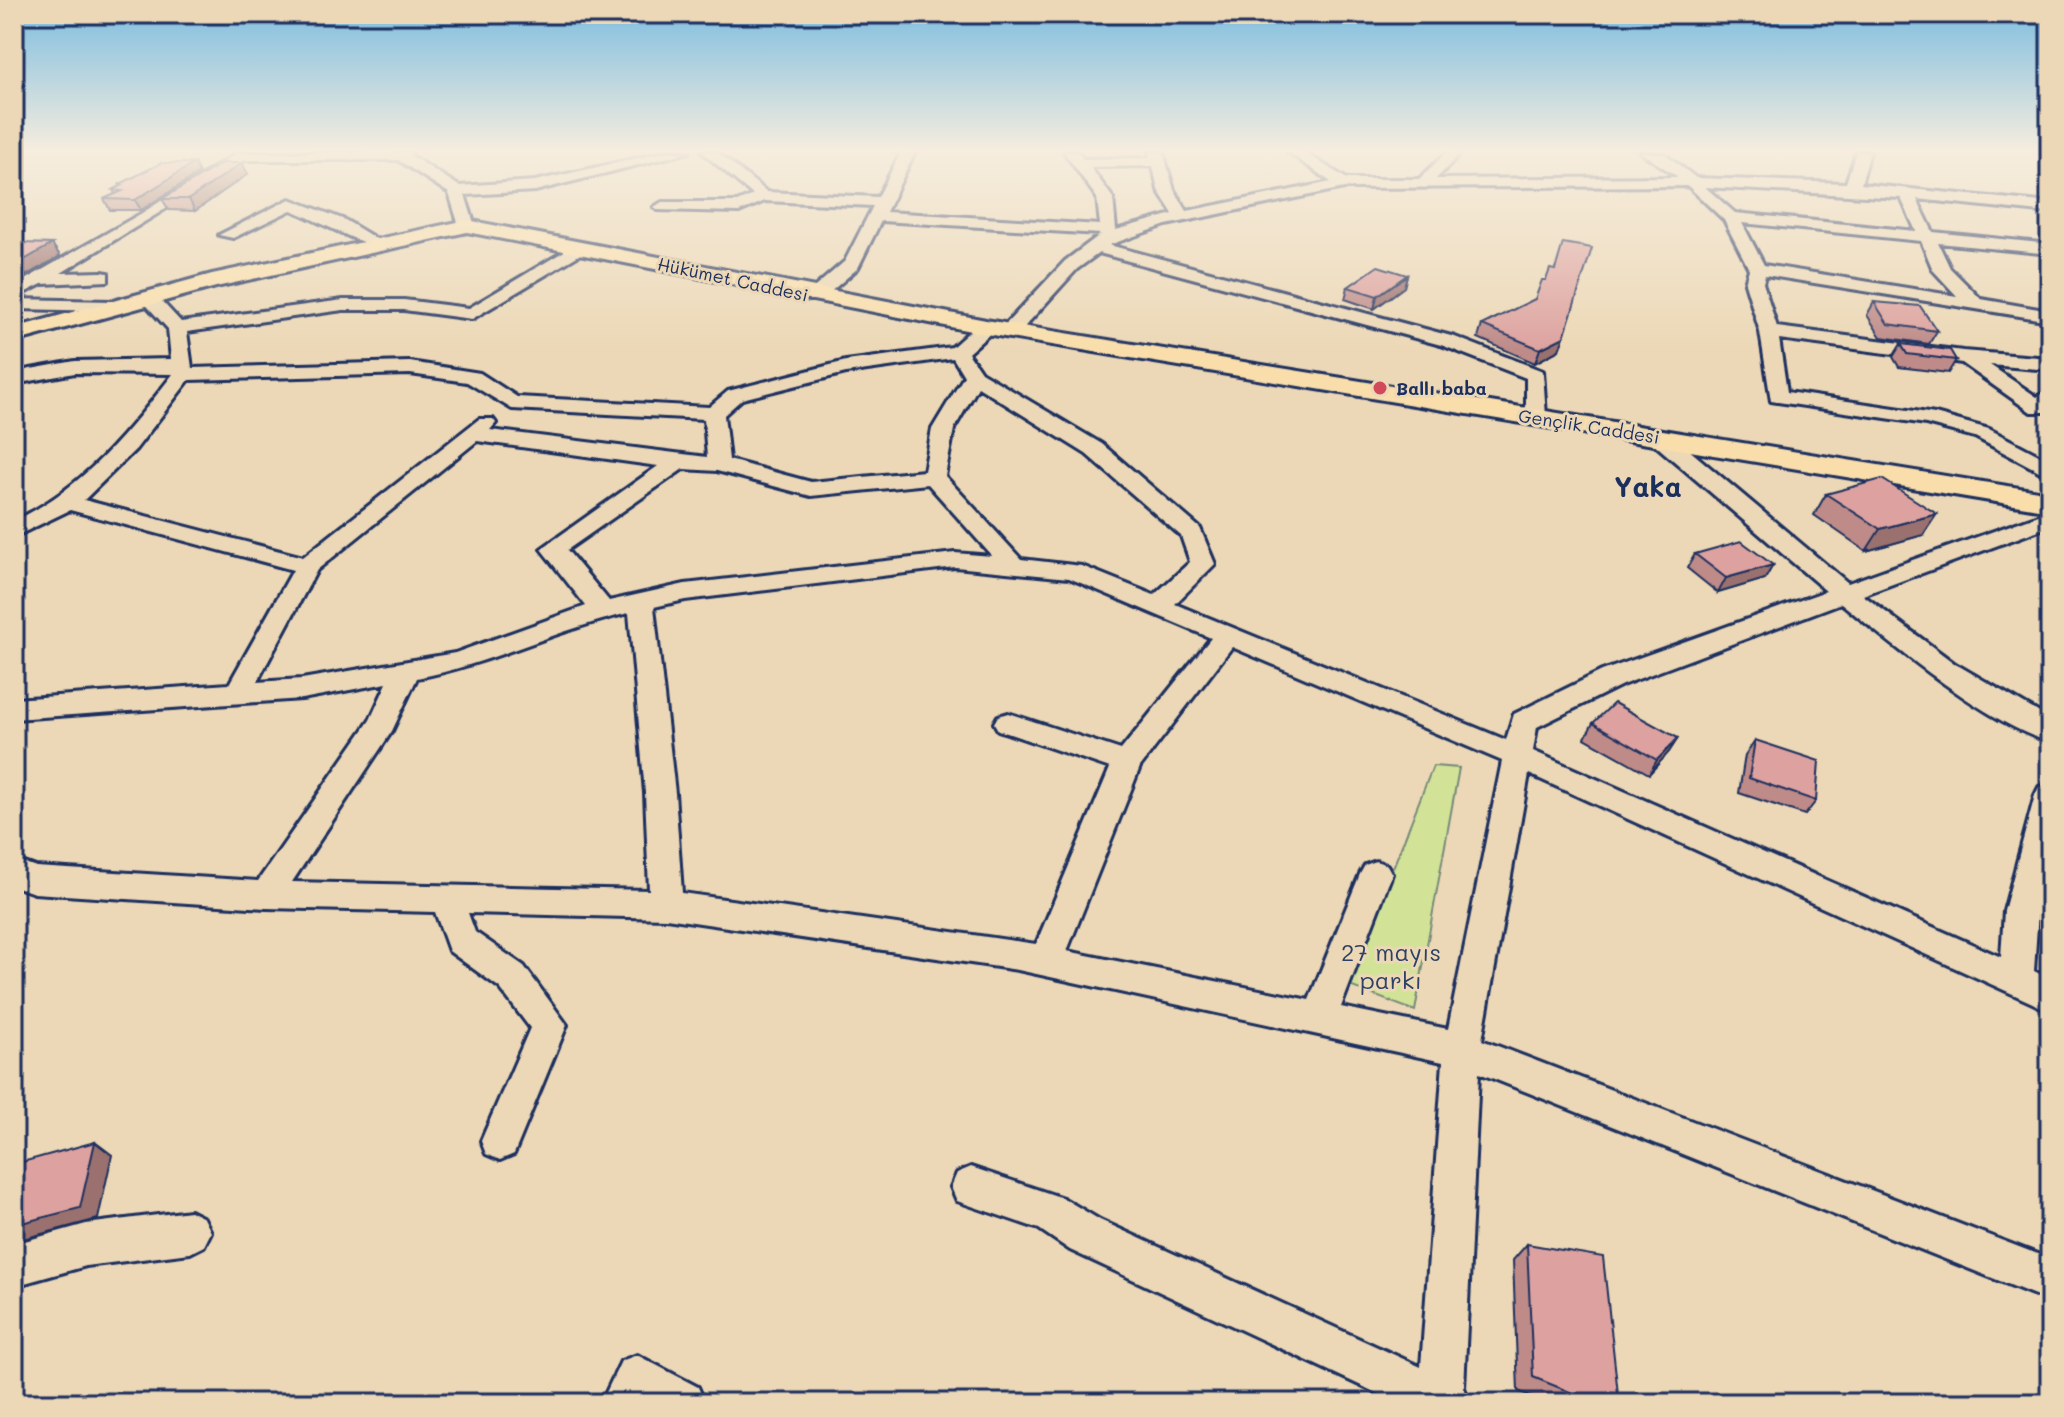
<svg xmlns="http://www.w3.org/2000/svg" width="2064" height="1417" viewBox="0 0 2064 1417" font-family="Mali,sans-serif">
<rect width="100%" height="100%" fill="#ecd8b6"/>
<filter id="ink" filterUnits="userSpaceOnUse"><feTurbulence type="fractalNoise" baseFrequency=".0125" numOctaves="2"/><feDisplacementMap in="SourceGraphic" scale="16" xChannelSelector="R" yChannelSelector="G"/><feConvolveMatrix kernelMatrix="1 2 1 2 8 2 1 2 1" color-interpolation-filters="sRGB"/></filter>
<g filter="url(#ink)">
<polygon fill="#d2e397" stroke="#76897a" stroke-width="2" points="1433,766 1459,768 1415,1011 1347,985"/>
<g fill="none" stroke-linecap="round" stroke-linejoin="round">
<defs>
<g id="minor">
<polygon points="14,152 24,152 14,156"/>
<polygon points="397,152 412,152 410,155 459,186 535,181 665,152 689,152 535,191 465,195 475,226 467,231 459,226 449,193 398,160 245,160 61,273 102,272 108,273 108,281 42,284 14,298 14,286 142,213 237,153"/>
<path d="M702 152H717L767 192 878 197 901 152H915L886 212 1100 225 1097 198 1064 152H1078L1083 159 1150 158 1149 152H1163L1174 190 1187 211 1331 182 1288 152H1304L1347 179H1419L1447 152H1462L1436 179 1678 177 1640 152 1665 154 1696 178 1846 183 1856 152H1870L1861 184 2050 203V213L1917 199 1933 232 2050 244V254L1938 243 1950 268 1981 299 2050 311V321L1765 275 1763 283 1777 327 1963 351 2050 358V370L1990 365 2037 397 2050 389V407L2045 412H2031L1962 363 1779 339 1787 392 1935 414 1989 429 2050 461V477L1975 437 1926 424 1771 401 1760 332 1745 283 1749 269 1724 220 1688 186 1344 188 1166 225 1109 245 1455 337 1543 371 1546 417 1536 423 1526 417V378L1441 345 1099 253 1077 269 1017 335H1003V327L1065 261 1101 234 881 221 858 268 821 300H809V292L845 261 873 206 765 201 739 212 657 210 654 207 662 202H737L753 195ZM1153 166 1158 190 1173 214 1116 230 1113 198 1090 167ZM1705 187 1901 198 1916 231 1735 213ZM1742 223 1921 241 1933 270 1957 296 1764 265Z"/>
<path d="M290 199 345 220 385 244 383 247C372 250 308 216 291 210L233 238 219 235Z"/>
<path d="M578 243 584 244V252L472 319 404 310H343L187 332 192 368 410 362 480 373 517 397 709 407 728 391 846 361 952 347 979 323H993V331L968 353 981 372 1102 444 1200 528 1215 564 1175 604 1506 740 1514 714 1602 671 1826 591 1653 443 1650 438 1653 433H1669L1848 583 2050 511V526L1863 595 1954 663 2050 719V742C1986 723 1894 646 1841 603L1622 685 1537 727 1533 751 2001 957 2004 911 2035 795 2039 787 2050 784V858L2038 911 2034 971 2050 979V1011L1529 774 1482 1040 2050 1259V1301L1479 1073 1464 1388 1471 1403H1398L1070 1250 1039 1229 957 1201 951 1187 957 1173 971 1167 1063 1198 1100 1220 1421 1367 1443 1062 1018 970 666 918 468 913 475 932 524 966 567 1025 514 1154 500 1160 486 1154 481 1141 530 1028 500 988 449 951 435 912 266 908 34 893 14 886V859L36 867 258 881 370 720 387 683 302 699 14 719V699L229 684 293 570 70 510 14 537V521C84 488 127 433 173 374L75 373 14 384V372L75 361 171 359 168 329 139 297 148 292 154 293 181 322 343 300H404L469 308ZM953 358 964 376 932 429 924 471 811 482 729 460 724 415 742 399 846 373ZM410 374 467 382 512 409 704 419 707 457 490 430 496 423 493 419H479L303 557 84 500 136 449 189 380ZM978 387 1086 454 1181 536 1190 562 1154 595 1082 566 1021 559 945 476 954 429ZM477 441 658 466 541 549 586 606 455 653 302 679 257 682 317 570ZM683 469 717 471 811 496 928 484 992 556 955 553 685 584 609 601 567 550ZM955 567 1069 578 1211 638 1121 750 1008 713 998 716 994 723 998 730 1110 768 1036 944 682 893 675 793 654 607 685 600ZM629 613 645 793 649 890 292 882 392 731 417 678C491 664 557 629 629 613ZM1232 647 1502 761 1448 1029 1341 1007 1392 874 1387 865 1376 861 1365 865 1360 874 1309 1000 1067 951 1140 767Z"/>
<polygon points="14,299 113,301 122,306 113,311 14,309"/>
<polygon points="190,1211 204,1218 211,1232 204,1246 190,1253 86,1266 14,1286 14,1244 86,1224"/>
<polygon points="637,1355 698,1387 705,1403 601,1403 621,1361"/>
</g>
<polygon id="major" points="467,220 986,320 2050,493 2050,511 986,334 467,232 216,287 14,342 14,328 212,274"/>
</defs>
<use href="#minor" stroke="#1b2f5e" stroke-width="6"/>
<use href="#major" stroke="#1b2f5e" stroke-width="6"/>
<use href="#minor" fill="#ecd8b6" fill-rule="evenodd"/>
<use href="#major" fill="#f9deab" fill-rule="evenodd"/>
</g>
<g fill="#be8b89" stroke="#1b2f5e" stroke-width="2">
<polygon points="194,163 199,173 141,210 110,210 104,199 115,194 113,190 121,186 120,184"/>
<polygon points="242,163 248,174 195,211 169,210 162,199"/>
<polygon points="52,244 60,256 25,276 14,276 14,248"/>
<polygon points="1407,275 1404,287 1374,309 1345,299 1348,287"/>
<polygon points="1535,299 1559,350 1535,363 1478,338 1482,325"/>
<polygon points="1874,302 1937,331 1929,344 1881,337 1867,315"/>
<polygon points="1901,344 1956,360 1948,373 1899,367 1893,357"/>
<polygon points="1826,494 1923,535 1866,551 1814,515"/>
<polygon points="1695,554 1773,565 1765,579 1718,593 1687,568"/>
<polygon points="1593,723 1678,738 1669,752 1649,774 1585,738"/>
<polygon points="1755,740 1816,801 1805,815 1739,793 1745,755"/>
<polygon points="1527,1244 1619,1403 1548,1403 1518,1391 1513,1260"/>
</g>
<g fill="#9b716f" stroke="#1b2f5e" stroke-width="2">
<polygon points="194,163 199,173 141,210 135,200"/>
<polygon points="242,163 248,174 195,211 189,199"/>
<polygon points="52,244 60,256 25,276 17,264"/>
<polygon points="1407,275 1404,287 1374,309 1377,296"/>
<polygon points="1564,337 1559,350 1535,363 1540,349"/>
<polygon points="1937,514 1923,535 1866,551 1880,529"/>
<polygon points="1773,565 1765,579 1718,593 1726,578"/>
<polygon points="1678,738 1669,752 1649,774 1657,760"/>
<polygon points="95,1142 112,1155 98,1219 19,1240 14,1237 14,1225"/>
</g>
<g fill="#dda29f" stroke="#1b2f5e" stroke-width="2">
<polygon points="161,163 194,163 135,200 104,199 122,191 113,190 123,185 120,184"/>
<polygon points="223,163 242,163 189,199 162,199"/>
<polygon points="22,243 52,244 17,264 14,264 14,248"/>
<polygon points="1563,243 1592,248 1564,337 1540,349 1482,325 1535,299 1542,280 1546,280 1550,269 1555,270"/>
<polygon points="1378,266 1407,275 1377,296 1348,287"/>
<polygon points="1874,302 1920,306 1937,331 1888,324"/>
<polygon points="1901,344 1950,350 1956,360 1907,354"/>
<polygon points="1882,479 1937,514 1880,529 1826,494"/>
<polygon points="1741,541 1773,565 1726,578 1695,554"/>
<polygon points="1614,703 1678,738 1657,760 1593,723"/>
<polygon points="1755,740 1819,761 1816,801 1749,778"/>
<polygon points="95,1142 80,1208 14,1225 14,1186 22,1162"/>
<polygon points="1527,1244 1603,1257 1619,1403 1597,1403 1533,1377"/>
</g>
</g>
<linearGradient id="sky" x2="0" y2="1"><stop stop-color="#7bbce0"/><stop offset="0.43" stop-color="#f6edde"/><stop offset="1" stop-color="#f6edde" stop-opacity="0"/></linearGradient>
<rect width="2064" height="350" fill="url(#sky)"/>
<circle fill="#d1495b" stroke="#ecd8b6" stroke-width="3" cx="1380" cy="388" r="8"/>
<g text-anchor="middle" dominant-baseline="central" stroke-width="6" stroke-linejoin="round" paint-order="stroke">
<g font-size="18" fill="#1b2f5e" stroke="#ecd8b6">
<text transform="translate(733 279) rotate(12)">Hükümet Caddesi</text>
<text transform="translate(1589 426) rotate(9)">Gençlik Caddesi</text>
</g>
<g font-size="18" font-weight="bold" fill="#1b2f5e" stroke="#ecd8b6" text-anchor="start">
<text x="1396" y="388">Ballı baba</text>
</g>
<g font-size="24" fill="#2d4164" stroke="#ecd8b6">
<text x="1391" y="951">27 mayıs<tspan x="1391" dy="28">parkı</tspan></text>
</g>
<g font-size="28" font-weight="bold" fill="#1b2f5e" stroke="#ecd8b6">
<text x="1648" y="486">Yaka</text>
</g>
</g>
<rect width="2064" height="1417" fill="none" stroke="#ecd8b6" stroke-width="48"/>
<rect x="24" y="24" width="2016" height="1369" fill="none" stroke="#1b2f5e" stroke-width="3" filter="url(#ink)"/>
</svg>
